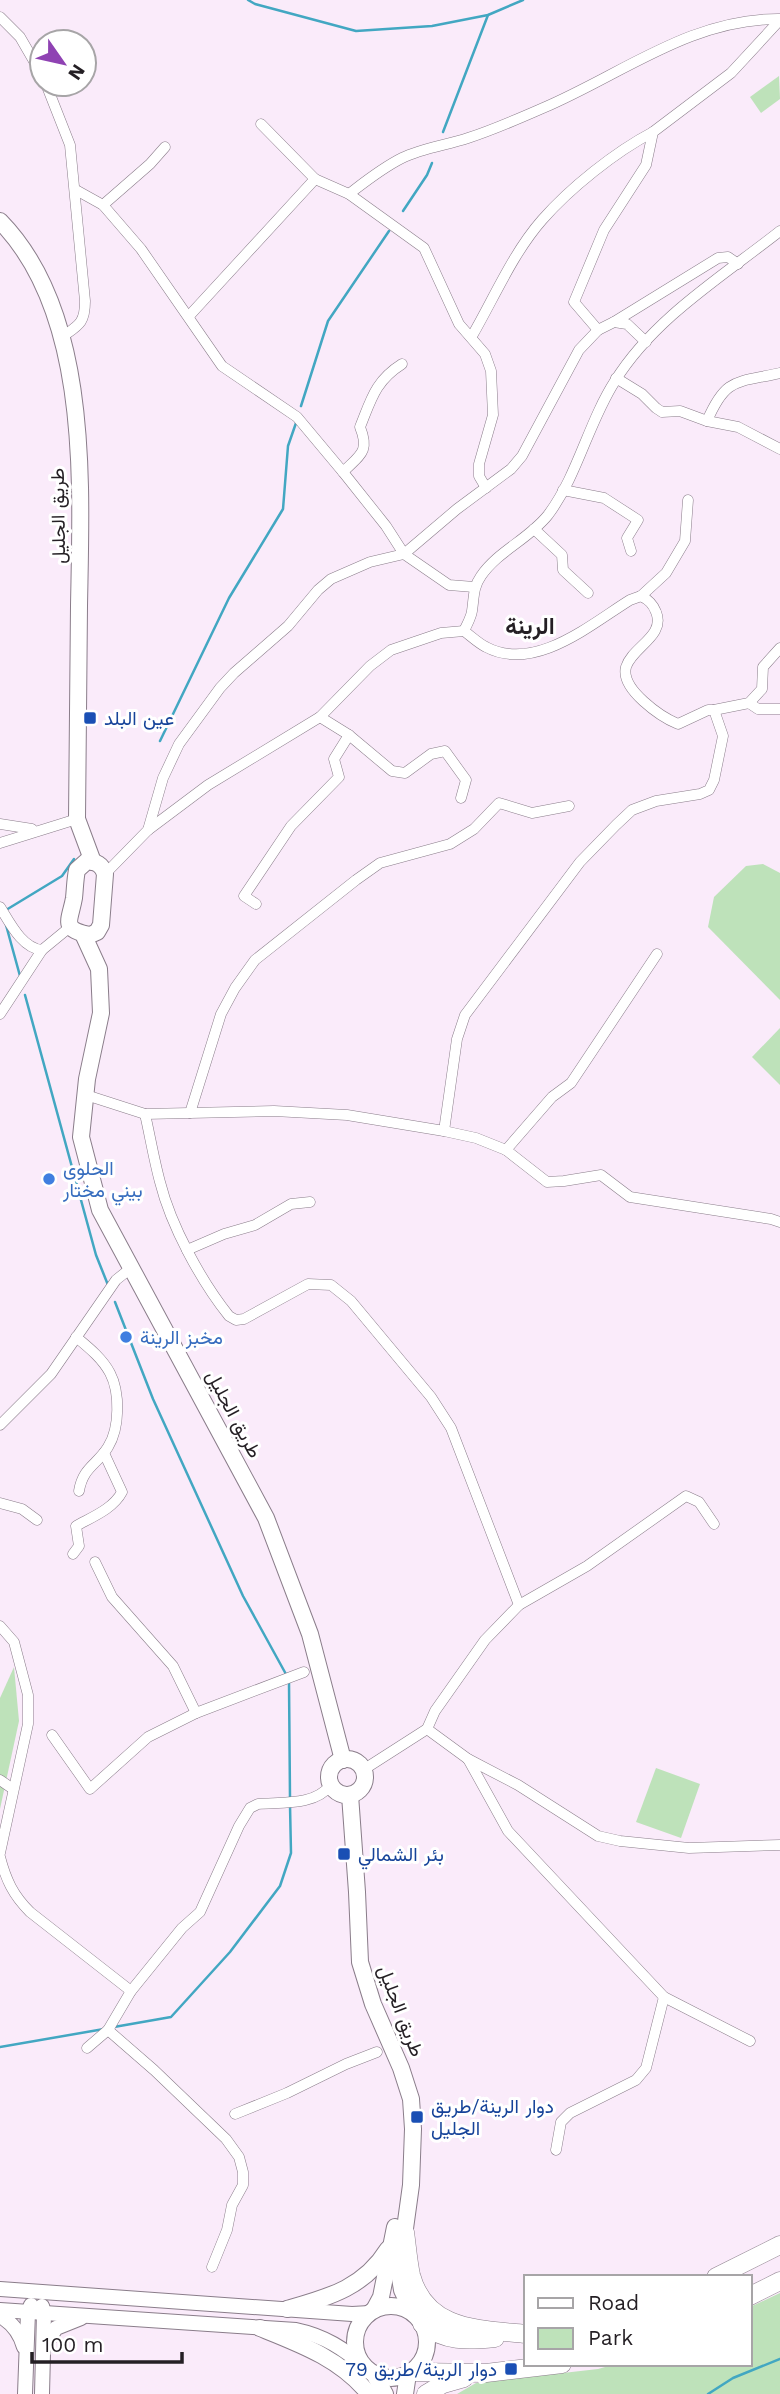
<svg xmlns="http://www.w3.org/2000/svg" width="780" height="2394" viewBox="0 0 780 2394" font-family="'Work Sans',Vazirmatn,sans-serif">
<rect width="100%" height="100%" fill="#faebfa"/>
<g fill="#bee2ba">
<polygon points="779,76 780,99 761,113 750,97"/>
<polygon points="763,864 780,873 780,1000 708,927 714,897 746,866"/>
<polygon points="780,1028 780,1085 752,1057"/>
<polygon points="14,1667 19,1721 0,1809 0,1698"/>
<polygon points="656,1768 700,1784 681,1838 636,1822"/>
<polygon points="780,2293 780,2394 457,2394 476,2383 598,2369 616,2364 750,2364 750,2307"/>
</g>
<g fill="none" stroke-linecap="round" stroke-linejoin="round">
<g stroke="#42a7c2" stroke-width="2.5">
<polyline points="248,0 255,4 356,31 432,26 488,15 523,0"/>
<polyline points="443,132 488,15"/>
<polyline points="403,211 427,175 432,163"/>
<polyline points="301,406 328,321 389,231"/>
<polyline points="160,741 229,598 283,509 288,446 296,423"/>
<polyline points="6,910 62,876 74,859"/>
<polyline points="6,925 20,976"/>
<polyline points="25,995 96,1255 108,1285"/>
<polyline points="115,1302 153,1399 243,1596 287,1676"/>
<polyline points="289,1682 290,1798"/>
<polyline points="114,2027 171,2017 230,1952 280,1886 291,1853 290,1805"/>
<polyline points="0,2047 104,2029"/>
<polyline points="708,2394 733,2378 780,2359"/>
</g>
<defs>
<g id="street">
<polyline points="0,17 20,37 42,75"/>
<path d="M46 84 70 145 85 301C85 323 79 325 62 337"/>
<polyline points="261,124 315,179 349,194 424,248 459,324 485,354 491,371 493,415 479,464 479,476 486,488"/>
<polyline points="76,190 103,205 141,249 222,366 297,417 343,472 386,526 404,554 449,585 474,587"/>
<path d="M349 194C366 181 382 168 402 158 422 148 447 145 468 138 493 130 518 119 543 108 621 75 691 18 780 19"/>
<polyline points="103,205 150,164 165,147"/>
<path d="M780 231C723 276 654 318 615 381 588 423 578 475 548 515 529 539 498 551 481 576 473 587 474 598 472 611 471 618 467 624 464 631 471 636 478 643 486 647 535 673 591 624 630 600L641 596C649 600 653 604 656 612 666 636 632 647 626 667 620 689 661 717 678 724L708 710H714L749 703 762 689 763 667 780 648"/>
<polyline points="189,316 315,179"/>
<polyline points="614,322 718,258 728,257 738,264"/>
<polyline points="598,330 574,302 604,230 646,165 653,132 731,73 780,20"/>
<path d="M472 336C494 298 513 253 542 220 570 188 615 152 653 132"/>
<polyline points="616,378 642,394 656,408 662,412 680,411 707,421 738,427 780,449"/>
<path d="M707 421C726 377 736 383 780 373"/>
<path d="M343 472C360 455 370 452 360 427 371 400 375 381 402 364"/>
<polyline points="563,490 604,498 638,520 627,538 631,551"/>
<polyline points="534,529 562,555 563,570 588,593"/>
<polyline points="641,596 666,573 685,541 688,500"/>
<polyline points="749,703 758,709 780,709"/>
<polyline points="320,717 349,735 392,771 405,773 431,754 445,751 466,780 461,798"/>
<polyline points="0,824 32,829"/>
<polyline points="148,830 208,785 320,717 370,666 391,650 441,633 464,631"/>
<polyline points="0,843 77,819"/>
<polyline points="105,874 148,830 163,778 179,744 220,688 234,673 288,626 318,590 331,579 370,562 404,554 457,509 511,469 522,456 579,350 598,330 614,322 627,324 646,342"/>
<polyline points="256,904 244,896 291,826 339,777 334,759 349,735"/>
<path d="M0 907C10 923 22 948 42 950"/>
<polyline points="0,1014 42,950 70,927"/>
<polyline points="86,1095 145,1114 274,1111 347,1115 444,1131 457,1039 465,1015 580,862 616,825 632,810 656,801 700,794 709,790 714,780 723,736 714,710"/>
<polyline points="190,1113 221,1014 235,988 255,960 356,880 380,863 450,844 474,829 499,803 532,813 569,806"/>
<path d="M145 1114C150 1136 154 1160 160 1182 171 1226 201 1281 229 1316L236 1320 244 1319 308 1284 331 1285 351 1301 431 1397 451 1428 519 1605"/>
<polyline points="444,1131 476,1138 506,1150 552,1097 571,1083 657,954"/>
<polyline points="506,1150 547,1182 564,1181 601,1175 630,1197 771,1219 780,1222"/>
<polyline points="187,1250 224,1234 255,1225 291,1204 310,1202"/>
<path d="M76 1337C88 1347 102 1358 110 1373 120 1392 120 1428 108 1447 97 1465 83 1467 79 1491"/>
<polyline points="0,1425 51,1374 116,1280 131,1268"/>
<polyline points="0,1503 22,1509 37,1520"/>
<path d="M73 1554 79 1546 76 1526C92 1517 113 1509 122 1492L104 1453"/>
<polyline points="95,1562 112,1597 173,1666 196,1713"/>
<polyline points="0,1626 14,1642 28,1695 28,1724 0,1853"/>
<polyline points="427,1729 468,1759 518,1785 598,1836 620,1841 689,1848 780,1845"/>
<polyline points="52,1735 90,1789 148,1737 196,1713 304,1672"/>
<polyline points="468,1759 508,1831 664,1997 750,2041"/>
<polyline points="363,1770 427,1729 435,1711 485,1640 519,1605 587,1566 686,1496 699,1502 714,1524"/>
<polyline points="0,1780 13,1789"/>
<path d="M0 1857C6 1880 13 1895 30 1912L131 1991"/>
<polyline points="108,2030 154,2070 226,2139 239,2157 243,2172 243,2185 232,2205 227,2230 212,2267"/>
<path d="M87 2048 108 2030 131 1991 182 1928 200 1912 239 1826 250 1808 258 1804C283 1802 314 1806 331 1785"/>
<polyline points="235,2114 287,2093 346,2064 377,2052"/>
<polyline points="556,2150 561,2122 570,2113 636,2080 646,2068 664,1997"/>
</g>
<g id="secondary">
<polyline points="0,2289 352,2314 370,2313"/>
<path d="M0 2310 296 2330C325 2336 344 2349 365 2367"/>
<path d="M0 2316C13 2323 20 2333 24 2347"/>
<polyline points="44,2347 56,2328 81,2318"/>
<polyline points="25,2394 28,2312 31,2305"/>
<polyline points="42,2394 44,2313 42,2306"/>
</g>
<g id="primary">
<path d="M0 221C91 314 81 486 79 606 79 677 78 748 77 819L93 862"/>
<path d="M87 861C96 862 102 864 105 874L101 925 97 932 90 935C60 929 70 921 74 898 75 889 75 880 77 870Z"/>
<polyline points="83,934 99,969 101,1013 87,1079 81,1137 100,1210 266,1518 310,1634 343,1760"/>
<circle cx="347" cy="1777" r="18"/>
<polyline points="350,1795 357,1892 360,1962 373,2004 401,2068 411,2099 413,2129 411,2185 399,2272 402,2290 413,2313"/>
<circle cx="391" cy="2342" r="36"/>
<path d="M287 2309C329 2297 364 2288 388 2249"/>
<polyline points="374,2310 381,2297 395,2227"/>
<path d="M260 2328C300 2344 341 2359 369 2394"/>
<polyline points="374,2374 385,2394"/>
<polyline points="405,2394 408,2374"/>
</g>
<g id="highway">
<path d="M405 2232C407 2246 408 2261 411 2275 426 2331 479 2329 526 2334"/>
<polyline points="716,2277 780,2245"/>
<polyline points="750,2296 780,2281"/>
<path d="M422 2324C445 2342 467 2341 495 2338"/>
<polyline points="411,2372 486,2373 562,2364"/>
<polyline points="426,2394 443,2384 464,2378"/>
</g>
</defs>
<use href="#street" stroke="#8a7d8a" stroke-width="11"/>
<use href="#secondary" stroke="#8a7d8a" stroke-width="16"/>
<use href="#primary" stroke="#8a7d8a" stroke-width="18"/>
<use href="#highway" stroke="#8a7d8a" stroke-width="19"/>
<use href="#street" stroke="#fff" stroke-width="10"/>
<use href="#secondary" stroke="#fff" stroke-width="14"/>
<use href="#primary" stroke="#fff" stroke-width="16"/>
<use href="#highway" stroke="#fff" stroke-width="18"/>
</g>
<g fill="#1a4fb4" stroke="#fff" stroke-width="2.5">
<rect x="83" y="711" width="14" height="14" rx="3.5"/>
<rect x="337" y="1847" width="14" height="14" rx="3.5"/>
<rect x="410" y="2110" width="14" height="14" rx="3.5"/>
<rect x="504" y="2362" width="14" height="14" rx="3.5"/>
</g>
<g fill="#3f7fe0" stroke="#fff" stroke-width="2.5">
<circle cx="49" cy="1179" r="7"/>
<circle cx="126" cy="1337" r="7"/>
</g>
<g text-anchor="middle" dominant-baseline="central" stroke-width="6" stroke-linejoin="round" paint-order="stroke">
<g font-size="19" fill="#241f24" stroke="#fff">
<text transform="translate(58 516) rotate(-91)">طريق الجليل</text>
<text transform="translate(234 1414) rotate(62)">طريق الجليل</text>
<text transform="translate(401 2011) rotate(69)">طريق الجليل</text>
</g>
<g font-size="19" fill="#164399" stroke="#fff" text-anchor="start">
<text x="104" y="718">عين البلد</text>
<text x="358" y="1854">بئر الشمالي</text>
<text x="431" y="2106">دوار الرينة/طريق<tspan x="431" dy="22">الجليل</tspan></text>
<text x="497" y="2369" text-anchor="end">دوار الرينة/طريق 79</text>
</g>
<g font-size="19" fill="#366cbe" stroke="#fff" text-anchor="start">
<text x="63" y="1168">الحلوى<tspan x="63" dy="22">بيني مختار</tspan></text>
<text x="140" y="1337">مخبز الرينة</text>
</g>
<g font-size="23" font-weight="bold" fill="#241f24" stroke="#fff">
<text x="530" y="626">الرينة</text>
</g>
</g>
<rect x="524" y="2275" width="228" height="91" fill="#ffffff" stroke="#a7a5a7" stroke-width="2"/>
<rect x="538" y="2298" width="35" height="10" fill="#ffffff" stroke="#a7a5a7" stroke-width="2"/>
<text x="588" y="2310" font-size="21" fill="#241f24">Road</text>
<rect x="538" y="2328" width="35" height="21" fill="#bee2ba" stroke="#a7a5a7" stroke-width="2"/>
<text x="588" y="2345" font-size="21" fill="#241f24">Park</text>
<g transform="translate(63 63) rotate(124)"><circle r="33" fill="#ffffff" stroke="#a7a5a7" stroke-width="2"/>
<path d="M0-5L12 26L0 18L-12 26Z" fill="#8f42b3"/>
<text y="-10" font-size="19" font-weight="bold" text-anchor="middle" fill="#241f24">N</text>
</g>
<path d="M32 2352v10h150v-10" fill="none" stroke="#241f24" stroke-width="3.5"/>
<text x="42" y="2352" font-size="21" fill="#241f24" stroke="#ffffff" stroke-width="5" paint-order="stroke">100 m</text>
</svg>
